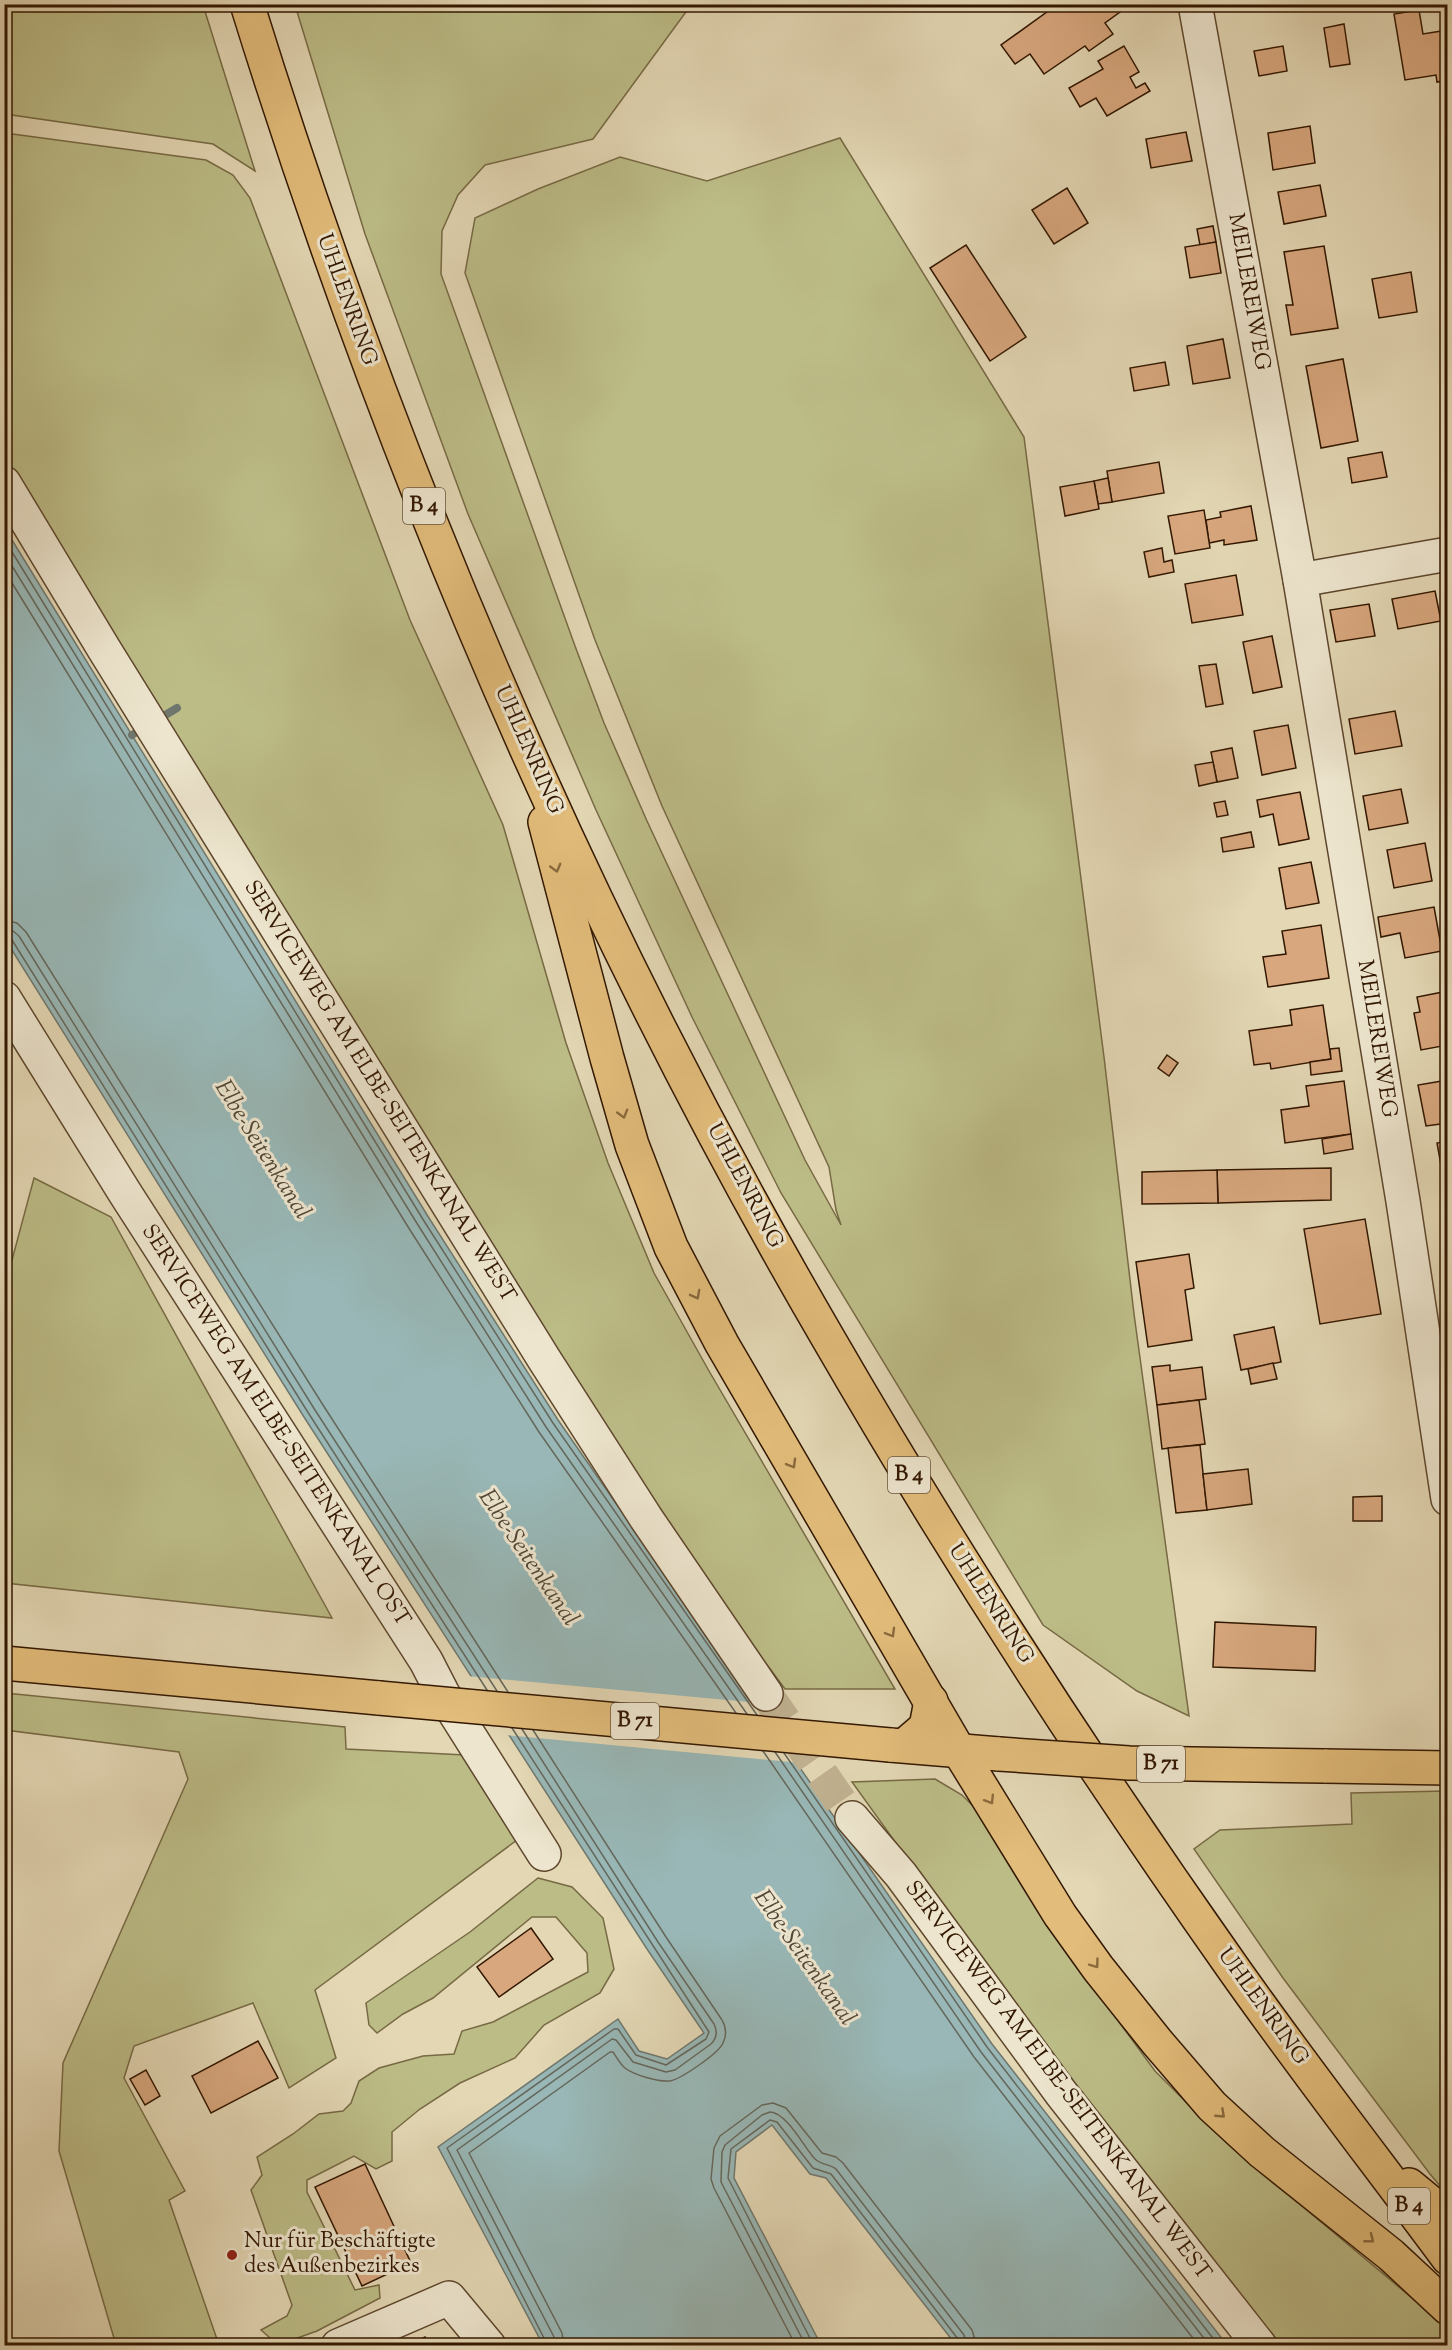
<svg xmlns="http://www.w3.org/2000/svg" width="1452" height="2350" viewBox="0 0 1452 2350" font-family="'Sorts Mill Goudy',serif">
<rect width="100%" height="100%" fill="#e3d7b4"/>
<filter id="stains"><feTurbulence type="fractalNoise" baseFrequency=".00333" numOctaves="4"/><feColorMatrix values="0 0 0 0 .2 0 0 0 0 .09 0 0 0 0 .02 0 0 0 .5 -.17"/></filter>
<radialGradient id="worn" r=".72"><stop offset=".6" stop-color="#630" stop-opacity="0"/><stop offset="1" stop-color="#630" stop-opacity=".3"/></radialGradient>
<g fill="#bcbc87" stroke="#776a44" stroke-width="1.5">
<polygon points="5,4 203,5 255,171 213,144 5,114"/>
<polygon points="295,5 691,5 593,139 485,165 458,195 442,231 441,274 575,646 604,723 647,821 805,1160 841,1225 836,1210 829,1167 662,806 595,640 465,273 475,218 538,189 620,157 707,181 840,138 1024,437 1104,1057 1134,1314 1189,1716 1137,1691 1043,1625 781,1193 692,1017 596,810 468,514 365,234"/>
<polygon points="5,133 206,160 233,175 250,198 410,620 503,825 566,1043 608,1163 654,1273 709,1371 895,1689 785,1689 701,1576 170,739 5,468"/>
<polygon points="34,1178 111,1217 332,1618 5,1583 5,1286"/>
<polygon points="5,1693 345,1727 346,1749 465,1755 517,1840 315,1990 336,2058 289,2088 253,2003 134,2046 124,2078 185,2191 169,2200 219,2345 116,2345 59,2151 63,2063 188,1779 179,1752 5,1730"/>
<polygon points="935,1779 962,1795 988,1821 1050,1928 1155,2071 1229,2145 1436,2318 1447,2330 1447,2345 1276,2345 1074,2090 852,1782"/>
<polygon points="1447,1791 1448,1791 1447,2194 1430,2174 1283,1978 1194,1849 1220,1830 1352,1824 1351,1793"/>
<polygon points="538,1878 572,1887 603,1918 614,1969 600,1993 544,2025 515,2058 460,2083 420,2109 392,2132 392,2161 376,2169 354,2156 307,2180 307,2192 355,2290 379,2285 380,2298 317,2331 278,2345 261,2330 287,2316 292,2305 251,2190 262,2175 257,2157 293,2134 319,2114 343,2111 351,2103 359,2081 379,2068 423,2056 454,2054 462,2031 493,2022 588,1972 587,1953 556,1917 532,1917 433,1998 403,2014 377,2033 369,2025 366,2003 470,1932"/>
</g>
<polygon fill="#98b7b6" stroke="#6f776d" stroke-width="1.5" points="4,527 429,1218 558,1420 992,2044 1227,2345 956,2345 826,2178 810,2174 772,2125 736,2152 734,2178 821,2345 543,2345 438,2147 618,2019 639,2051 667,2059 704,2033 647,1949 304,1417 5,939"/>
<polygon fill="#e3d7b4" points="467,1676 760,1703 802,1763 506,1735"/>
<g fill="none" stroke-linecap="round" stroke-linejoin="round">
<g stroke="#65675b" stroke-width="1.5">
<polyline points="4,539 424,1221 553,1423 757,1715"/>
<polyline points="4,553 418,1225 546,1427 747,1714"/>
<polyline points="4,570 410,1230 539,1432 736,1713"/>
<polyline points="4,920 17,923 26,932 323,1405 508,1692"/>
<polyline points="4,930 13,931 19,936 315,1410 497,1691"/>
<polyline points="4,937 12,940 309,1414 487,1690"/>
<polyline points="512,1728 709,2032 706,2039 666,2065 636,2055 618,2029 614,2029 447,2148 548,2346"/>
<path d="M522 1729 658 1942 714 2024C718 2032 717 2038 711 2044L675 2070 666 2072 633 2062 616 2040 612 2039 457 2150 554 2337 555 2346"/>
<path d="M533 1730 666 1937 722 2020C726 2027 727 2035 723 2043 719 2053 681 2079 670 2081 658 2082 634 2075 625 2068 620 2064 617 2058 613 2052H610L469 2153 562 2333 564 2346"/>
<polyline points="763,1751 974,2057 1199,2346"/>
<polyline points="775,1752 981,2052 1210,2346"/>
<polyline points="784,1753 987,2047 1219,2346"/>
<polyline points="796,2346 714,2188 711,2179 714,2148 720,2136 762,2105 773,2103 786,2108 822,2153 836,2157 843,2163 972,2330 977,2346"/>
<path d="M806 2346 721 2182 722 2152 725 2145 762 2115 770 2112C787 2113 803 2146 815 2159 821 2165 830 2164 836 2169L964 2335 967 2346"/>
<polyline points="814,2346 728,2178 731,2149 770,2120 777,2122 813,2168 831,2174 958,2339 960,2346"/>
</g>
<g stroke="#6f776d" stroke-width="8">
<polyline points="157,720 177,708"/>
<polyline points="132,735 146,726"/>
</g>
</g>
<g fill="#d8a77e" stroke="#321700" stroke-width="1.5">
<polygon points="1058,4 1115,4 1120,12 1105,23 1113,34 1089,51 1085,46 1044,74 1030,54 1015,64 1001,45"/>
<polygon points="1419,10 1423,34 1448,30 1448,80 1437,82 1436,75 1405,80 1394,14"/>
<polygon points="1344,24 1350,64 1330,67 1324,28"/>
<polygon points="1124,46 1139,72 1130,77 1136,88 1145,83 1150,91 1107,116 1096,98 1080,107 1069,88 1103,69 1098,61"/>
<polygon points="1283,46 1287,71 1259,76 1254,51"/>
<polygon points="1310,126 1315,163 1273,170 1268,133"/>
<polygon points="1186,132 1192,161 1151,168 1146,139"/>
<polygon points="1320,185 1326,216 1284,224 1278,192"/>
<polygon points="1067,188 1088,223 1054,244 1032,210"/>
<polygon points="1213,226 1216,242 1200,245 1197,229"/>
<polygon points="1216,242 1221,273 1190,278 1185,247"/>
<polygon points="966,245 1026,337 990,361 930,268"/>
<polygon points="1324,246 1338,328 1291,335 1286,305 1293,305 1284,252"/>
<polygon points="1411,272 1417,312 1379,318 1372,279"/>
<polygon points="1223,339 1230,378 1193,384 1187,346"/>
<polygon points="1343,359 1358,441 1321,448 1306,366"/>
<polygon points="1165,362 1169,385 1134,391 1130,368"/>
<polygon points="1382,452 1387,477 1352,483 1348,458"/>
<polygon points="1159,462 1164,493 1112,502 1107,471"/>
<polygon points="1108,478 1112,502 1098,504 1094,481"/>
<polygon points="1094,481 1099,509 1065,516 1060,487"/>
<polygon points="1251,506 1257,540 1224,545 1224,540 1209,543 1206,520 1221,517 1220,512"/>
<polygon points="1204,510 1210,548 1175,554 1168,516"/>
<polygon points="1162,548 1164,562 1172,560 1174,572 1149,577 1144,552"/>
<polygon points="1236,575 1243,615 1192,623 1185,584"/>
<polygon points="1435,591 1441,621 1398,629 1392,599"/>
<polygon points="1369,604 1375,636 1336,642 1330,610"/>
<polygon points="1272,636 1282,687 1253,693 1243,642"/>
<polygon points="1216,664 1223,704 1206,707 1199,666"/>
<polygon points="1395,711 1402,746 1355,754 1349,719"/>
<polygon points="1288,725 1296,768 1262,775 1254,731"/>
<polygon points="1232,748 1238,778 1217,782 1211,752"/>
<polygon points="1213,762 1217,782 1199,786 1195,765"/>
<polygon points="1401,789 1408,823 1369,830 1363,796"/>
<polygon points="1300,792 1309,839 1279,845 1273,814 1260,817 1257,800"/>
<polygon points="1225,801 1228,815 1217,817 1214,803"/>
<polygon points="1251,832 1254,847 1223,852 1221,838"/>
<polygon points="1425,843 1432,881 1394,888 1387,850"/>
<polygon points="1311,862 1319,903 1286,909 1279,868"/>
<polygon points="1434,907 1442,951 1405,958 1400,933 1381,937 1378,917"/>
<polygon points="1321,925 1329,978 1268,987 1263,957 1286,954 1282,931"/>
<polygon points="1448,991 1448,1045 1421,1050 1414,1013 1420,1012 1417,997"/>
<polygon points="1323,1005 1331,1059 1271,1069 1270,1063 1254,1065 1249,1031 1292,1025 1290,1010"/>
<polygon points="1339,1048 1342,1071 1311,1075 1310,1062 1331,1059 1330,1049"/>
<polygon points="1167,1055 1178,1063 1169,1076 1158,1068"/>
<polygon points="1448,1080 1448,1123 1426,1126 1418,1085"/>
<polygon points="1344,1081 1351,1134 1285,1143 1281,1110 1309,1106 1306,1086"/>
<polygon points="1351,1134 1353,1149 1324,1154 1322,1139"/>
<polygon points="1448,1141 1448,1181 1444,1182 1437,1143"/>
<polygon points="1331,1168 1331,1200 1218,1203 1217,1170"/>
<polygon points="1217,1170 1218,1203 1142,1204 1142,1172"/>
<polygon points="1365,1219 1381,1314 1320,1324 1304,1229"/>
<polygon points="1189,1254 1194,1288 1185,1290 1192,1340 1148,1347 1136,1262"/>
<polygon points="1274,1327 1281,1362 1241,1370 1234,1335"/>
<polygon points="1273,1363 1277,1379 1251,1384 1248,1369"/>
<polygon points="1170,1365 1170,1371 1202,1367 1206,1399 1157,1405 1152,1367"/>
<polygon points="1199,1400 1205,1444 1162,1449 1157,1405"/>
<polygon points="1200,1445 1207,1510 1176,1513 1168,1448"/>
<polygon points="1248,1469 1252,1504 1207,1510 1203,1474"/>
<polygon points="1382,1496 1382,1521 1353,1521 1353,1497"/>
<polygon points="1215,1622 1316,1627 1315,1671 1213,1667"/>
<polygon points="531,1928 553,1959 499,1997 477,1967"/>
<polygon points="258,2041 278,2078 211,2113 192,2076"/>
<polygon points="146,2070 160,2096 145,2105 130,2079"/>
<polygon points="365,2164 411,2263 362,2286 315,2187"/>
<polygon points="425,2337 429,2346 408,2346"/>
</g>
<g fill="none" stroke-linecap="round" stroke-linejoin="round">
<polyline stroke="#c0b190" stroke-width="33" stroke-dasharray="33 16" stroke-linecap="butt" points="766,1694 852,1818"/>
<defs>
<g id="minor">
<polyline points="1195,4 1300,580 1403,1201 1448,1499"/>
<polyline points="4,483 104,649 544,1359 646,1518 766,1694"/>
<polyline points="1300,580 1448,554"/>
<polyline points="4,998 125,1193 426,1661 443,1694 544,1854"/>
<polyline points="852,1818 901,1875 1061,2093 1260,2346"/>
<polyline points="338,2346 449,2298 489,2346"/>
</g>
<g id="major">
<polyline points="4,1663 379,1698"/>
<polyline points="890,1745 999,1754"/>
<polyline points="1324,1766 1448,1768"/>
</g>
<g id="highway">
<path d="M247 4C391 468 583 918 828 1338 953 1554 1089 1764 1233 1968 1302 2066 1376 2161 1448 2258"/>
<polyline points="545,822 607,1058 632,1145 671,1247 722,1344 959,1751 1060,1915 1098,1968 1157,2042 1212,2106 1262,2152 1391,2255 1448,2308"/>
<polyline points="905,1745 926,1727 931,1701"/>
<polyline points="1409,2185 1448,2217"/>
</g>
</defs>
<use href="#minor" stroke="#5e472d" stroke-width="36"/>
<use href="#major" stroke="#321700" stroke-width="36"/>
<use href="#highway" stroke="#321700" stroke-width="36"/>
<use href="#minor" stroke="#ede5ce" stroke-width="33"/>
<use href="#major" stroke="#e2bc7a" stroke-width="33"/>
<use href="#highway" stroke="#e2bc7a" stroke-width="33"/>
<defs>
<g id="major-bridge">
<polyline points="379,1698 890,1745"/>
<polyline points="999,1754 1129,1763 1324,1766"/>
</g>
</defs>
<use href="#major-bridge" stroke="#321700" stroke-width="36" stroke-linecap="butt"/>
<use href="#major-bridge" stroke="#e2bc7a" stroke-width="33"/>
</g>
<defs><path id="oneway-chevron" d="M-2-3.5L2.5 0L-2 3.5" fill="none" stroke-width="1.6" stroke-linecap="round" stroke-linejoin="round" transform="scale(1.5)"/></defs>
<g stroke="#8a6a3d">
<use href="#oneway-chevron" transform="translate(556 868) rotate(75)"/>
<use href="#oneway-chevron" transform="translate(623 1114) rotate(74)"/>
<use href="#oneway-chevron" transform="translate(696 1295) rotate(62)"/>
<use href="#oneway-chevron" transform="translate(792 1464) rotate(60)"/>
<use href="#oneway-chevron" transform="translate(891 1633) rotate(60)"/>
<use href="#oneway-chevron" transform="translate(990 1800) rotate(58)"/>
<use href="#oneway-chevron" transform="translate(1095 1964) rotate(54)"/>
<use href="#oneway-chevron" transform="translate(1221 2114) rotate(43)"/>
<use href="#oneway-chevron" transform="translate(1370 2239) rotate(39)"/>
</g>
<circle fill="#8f2418" stroke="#ede5ce" stroke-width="2" cx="232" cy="2255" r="6"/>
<g text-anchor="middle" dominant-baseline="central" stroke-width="6" stroke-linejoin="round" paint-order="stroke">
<g fill="#ede5ce" stroke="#6a553e" stroke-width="1.5">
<rect x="403" y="488" width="42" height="36" rx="4.5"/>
<rect x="888" y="1457" width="42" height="36" rx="4.5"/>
<rect x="611" y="1703" width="48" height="36" rx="4.5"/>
<rect x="1137" y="1746" width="48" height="36" rx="4.5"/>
<rect x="1388" y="2188" width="42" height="36" rx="4.5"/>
</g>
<g font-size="21" font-weight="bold" fill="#321700">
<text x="424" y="506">B 4</text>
<text x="909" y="1475">B 4</text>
<text x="635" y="1721">B 71</text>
<text x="1161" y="1764">B 71</text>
<text x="1409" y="2206">B 4</text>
</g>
<g font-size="22" fill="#321700" stroke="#ede5ce">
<text transform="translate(1248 292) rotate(80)">MEILEREIWEG</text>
<text transform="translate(346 300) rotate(70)">UHLENRING</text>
<text transform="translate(528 750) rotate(66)">UHLENRING</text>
<text transform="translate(1376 1039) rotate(81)">MEILEREIWEG</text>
<text transform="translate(379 1092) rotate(58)">SERVICEWEG AM ELBE-SEITENKANAL WEST</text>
<text transform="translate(744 1186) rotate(62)">UHLENRING</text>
<text transform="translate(275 1426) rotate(57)">SERVICEWEG AM ELBE-SEITENKANAL OST</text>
<text transform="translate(990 1604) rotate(57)">UHLENRING</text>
<text transform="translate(1262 2007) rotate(54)">UHLENRING</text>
<text transform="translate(1057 2081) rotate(53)">SERVICEWEG AM ELBE-SEITENKANAL WEST</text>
</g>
<g font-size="22" fill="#321700" stroke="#ede5ce" text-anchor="start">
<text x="244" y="2242">Nur für Beschäftigte<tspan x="244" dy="25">des Außenbezirkes</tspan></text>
</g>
<g font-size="24" font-style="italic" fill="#514737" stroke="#ede5ce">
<text transform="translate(262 1150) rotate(58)">Elbe-Seitenkanal</text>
<text transform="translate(528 1558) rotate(56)">Elbe-Seitenkanal</text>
<text transform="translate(804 1958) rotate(55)">Elbe-Seitenkanal</text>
</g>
</g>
<rect width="1452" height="2350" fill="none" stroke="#e3d7b4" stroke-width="24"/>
<rect x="6" y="6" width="1440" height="2338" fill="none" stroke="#321700" stroke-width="3"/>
<rect x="12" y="12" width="1428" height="2326" fill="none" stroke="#321700" stroke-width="1.5"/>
<rect width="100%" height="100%" filter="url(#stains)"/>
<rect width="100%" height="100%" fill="url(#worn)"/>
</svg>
